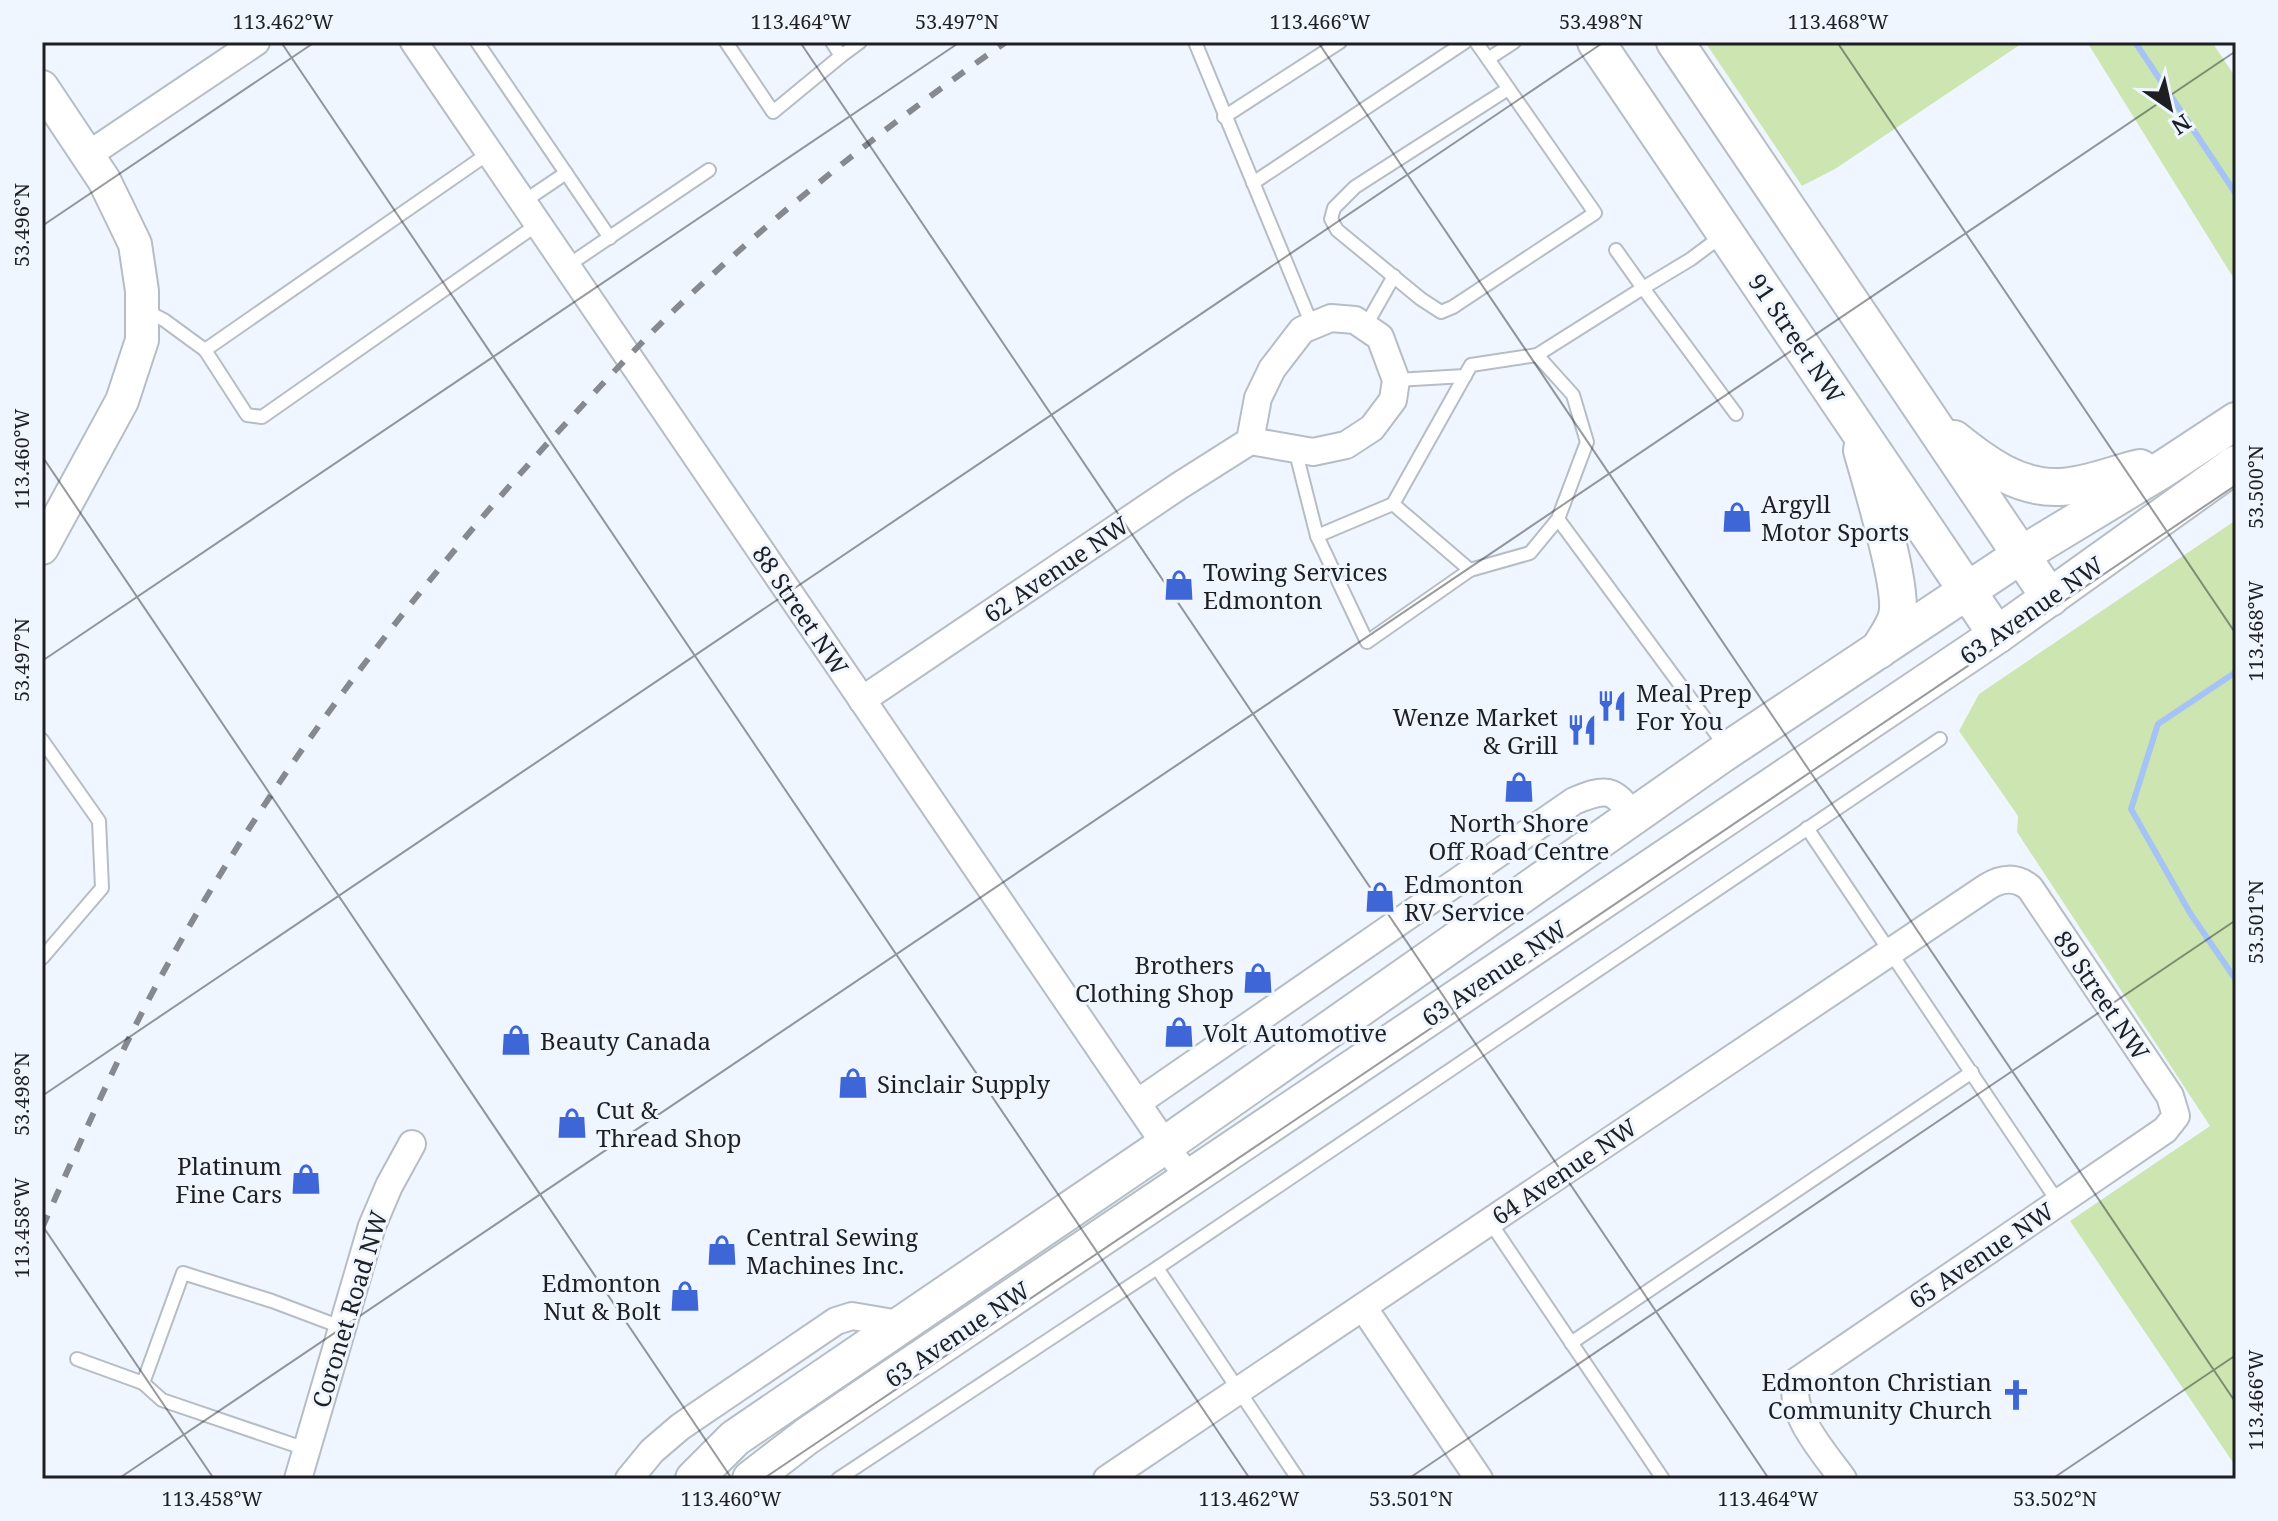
<svg xmlns="http://www.w3.org/2000/svg" width="2278" height="1521" viewBox="0 0 2278 1521" font-family="'Noto Serif',serif">
<rect width="100%" height="100%" fill="#f0f6ff"/>
<g fill="#cde6b1">
<polygon points="1705,42 2024,42 1835,169 1802,186"/>
<polygon points="2087,42 2212,42 2236,78 2236,282"/>
<polygon points="2236,520 2236,1467 2070,1221 2210,1126 2017,832 2018,816 1959,731 1979,694"/>
</g>
<g fill="none" stroke-linecap="round" stroke-linejoin="round">
<g stroke="#a5c4f5" stroke-width="6">
<polyline points="2135,42 2236,194"/>
<polyline points="2236,672 2158,724 2131,809 2190,913 2236,980"/>
</g>
<defs>
<g id="service">
<polyline points="477,42 610,238"/>
<polyline points="726,42 773,112 841,56"/>
<polyline points="832,42 841,56 860,42"/>
<polyline points="1195,42 1312,325"/>
<polyline points="1476,42 1488,59 1514,42"/>
<polyline points="1488,59 1595,213 1453,307 1441,312 1421,299 1337,230 1331,219 1334,208 1355,187 1508,89"/>
<polyline points="1224,117 1340,42"/>
<polyline points="1253,183 1465,42"/>
<polyline points="523,202 566,173"/>
<polyline points="1616,250 1643,288 1691,259 1723,235"/>
<polyline points="567,266 709,170"/>
<polyline points="143,309 164,320 205,350 489,153"/>
<polyline points="1365,327 1394,276"/>
<polyline points="205,350 247,415 262,417 538,224"/>
<polyline points="1396,380 1465,376"/>
<polyline points="1295,449 1317,536 1393,504"/>
<polyline points="1558,519 1726,747"/>
<polyline points="1317,536 1367,642 1470,570 1530,553 1558,519 1587,442 1573,395 1537,355 1643,288 1736,414"/>
<polyline points="1470,570 1393,504 1471,365 1537,355"/>
<polyline points="42,740 99,821 102,888 42,958"/>
<polyline points="1807,828 2058,1202"/>
<polyline points="1490,1222 1663,1479"/>
<polyline points="1157,1268 1298,1479"/>
<polyline points="1571,1343 1972,1072"/>
<polyline points="77,1359 143,1383"/>
<polyline points="306,1449 162,1400 143,1383 183,1273 272,1301 341,1327"/>
<polyline points="838,1479 1157,1268 1940,739"/>
</g>
<g id="minor">
<polyline points="414,42 1188,1178"/>
<polyline points="88,155 256,42"/>
<polyline points="862,700 1179,486 1250,441 1258,398 1272,369 1302,330 1331,318 1355,320 1380,337 1396,380 1393,400 1372,428 1346,445 1313,452 1250,441"/>
<path d="M1137 1103 1574 801C1605 788 1614 787 1633 817"/>
<polyline points="1363,1307 1479,1479"/>
<polyline points="298,1479 372,1226 389,1186 412,1144"/>
<polyline points="629,1479 652,1451 680,1427 836,1321 852,1316 899,1324"/>
<path d="M1107 1479 1987 887C2001 878 2016 876 2030 888L2170 1096 2176 1116 2165 1130 1797 1381C1786 1411 1826 1455 1843 1479"/>
</g>
<polyline id="tertiary" points="42,87 104,180 122,217 135,244 142,291 142,340 122,401 42,548"/>
<g id="secondary">
<polyline points="1596,42 1997,635"/>
<polyline points="1675,42 2050,598"/>
<path d="M1954 439C1985 464 2019 489 2060 487 2087 486 2114 474 2140 468"/>
<path d="M1862 450C1871 483 1904 588 1897 616 1894 628 1885 639 1879 650"/>
<polyline points="694,1479 735,1438 1165,1145 1722,754 2021,555 2163,469 2236,421"/>
<polyline points="751,1479 807,1436 888,1381 1997,635 2236,464"/>
</g>
</defs>
<use href="#service" stroke="#b7bdc5" stroke-width="16"/>
<use href="#minor" stroke="#b7bdc5" stroke-width="30"/>
<use href="#tertiary" stroke="#b7bdc5" stroke-width="36"/>
<use href="#secondary" stroke="#b7bdc5" stroke-width="40"/>
<use href="#service" stroke="#fff" stroke-width="12"/>
<use href="#minor" stroke="#fff" stroke-width="26"/>
<use href="#tertiary" stroke="#fff" stroke-width="32"/>
<use href="#secondary" stroke="#fff" stroke-width="36"/>
<path stroke="#868a90" stroke-width="6" stroke-dasharray="14 14" stroke-linecap="butt" d="M42 1228C79 1145 115 1062 158 982 266 783 403 602 555 435 606 380 657 324 713 274 805 190 904 113 1006 42"/>
</g>
<path fill="none" stroke="#1d1f23" stroke-width="2" stroke-opacity="0.45" d="M281 42 1250 1479M800 42 1769 1479M1318 42 2236 1403M1837 42 2236 634M42 226 315 42M42 456 732 1479M42 661 960 42M42 1096 1604 42M42 1225 214 1479M118 1479 2236 51M763 1479 2236 485M1408 1479 2236 920M2052 1479 2236 1355"/>
<defs>
<symbol id="shop-bare" viewBox="-9 -9 18 18"><path d="M-5-2.5h2.3a2.7 3.5 0 0 1 5.4 0H5L5.5 6h-11ZM-1.5-2.5h3a1.5 2.3 0 0 0-3 0Z" fill="#3e66d7" stroke="#f0f6ff" stroke-width="2.5" paint-order="stroke"/></symbol>
<symbol id="restaurant-bare" viewBox="-9 -9 18 18"><path d="M-5-6h1v4h1v-4h1v4h1v-4h1v5L-1.5 .5V6h-2V.5L-5-1ZM5-6V6H3V1.5H1.5Q1.5-4 5-6Z" fill="#3e66d7" stroke="#f0f6ff" stroke-width="2.5" paint-order="stroke"/></symbol>
<symbol id="church-bare" viewBox="-9 -9 18 18"><path d="M-1.2-6h2.4v3.5h3.3v2.4h-3.3V6h-2.4V-.1h-3.3v-2.4h3.3Z" fill="#3e66d7" stroke="#f0f6ff" stroke-width="2.5" paint-order="stroke"/></symbol>
</defs>
<g fill-rule="evenodd">
<use href="#shop-bare" x="1715" y="495" width="44" height="44"/>
<use href="#shop-bare" x="1157" y="563" width="44" height="44"/>
<use href="#restaurant-bare" x="1590" y="684" width="44" height="44"/>
<use href="#restaurant-bare" x="1560" y="708" width="44" height="44"/>
<use href="#shop-bare" x="1497" y="765" width="44" height="44"/>
<use href="#shop-bare" x="1358" y="875" width="44" height="44"/>
<use href="#shop-bare" x="1236" y="956" width="44" height="44"/>
<use href="#shop-bare" x="1157" y="1010" width="44" height="44"/>
<use href="#shop-bare" x="494" y="1018" width="44" height="44"/>
<use href="#shop-bare" x="831" y="1061" width="44" height="44"/>
<use href="#shop-bare" x="550" y="1101" width="44" height="44"/>
<use href="#shop-bare" x="284" y="1157" width="44" height="44"/>
<use href="#shop-bare" x="700" y="1228" width="44" height="44"/>
<use href="#shop-bare" x="663" y="1274" width="44" height="44"/>
<use href="#church-bare" x="1994" y="1373" width="44" height="44"/>
</g>
<g text-anchor="middle" dominant-baseline="central" stroke-width="6" stroke-linejoin="round" paint-order="stroke">
<g font-size="24" fill="#1d1f23" stroke="#f0f6ff">
<text transform="translate(1797 338) rotate(56)">91 Street NW</text>
<text transform="translate(1056 569) rotate(-34)">62 Avenue NW</text>
<text transform="translate(801 610) rotate(56)">88 Street NW</text>
<text transform="translate(2031 610) rotate(-35)">63 Avenue NW</text>
<text transform="translate(1494 973) rotate(-34)">63 Avenue NW</text>
<text transform="translate(2102 995) rotate(56)">89 Street NW</text>
<text transform="translate(1564 1171) rotate(-34)">64 Avenue NW</text>
<text transform="translate(1981 1255) rotate(-34)">65 Avenue NW</text>
<text transform="translate(349 1309) rotate(-73)">Coronet Road NW</text>
<text transform="translate(957 1334) rotate(-34)">63 Avenue NW</text>
</g>
<g font-size="24" fill="#1d1f23" stroke="#f0f6ff" text-anchor="start">
<text x="1761" y="503">Argyll<tspan x="1761" dy="28">Motor Sports</tspan></text>
<text x="1203" y="571">Towing Services<tspan x="1203" dy="28">Edmonton</tspan></text>
<text x="1636" y="692">Meal Prep<tspan x="1636" dy="28">For You</tspan></text>
<text x="1558" y="716" text-anchor="end">Wenze Market<tspan x="1558" dy="28">&amp; Grill</tspan></text>
<text x="1519" y="822" text-anchor="middle">North Shore<tspan x="1519" dy="28">Off Road Centre</tspan></text>
<text x="1404" y="883">Edmonton<tspan x="1404" dy="28">RV Service</tspan></text>
<text x="1234" y="964" text-anchor="end">Brothers<tspan x="1234" dy="28">Clothing Shop</tspan></text>
<text x="1203" y="1032">Volt Automotive</text>
<text x="540" y="1040">Beauty Canada</text>
<text x="877" y="1083">Sinclair Supply</text>
<text x="596" y="1109">Cut &amp;<tspan x="596" dy="28">Thread Shop</tspan></text>
<text x="282" y="1165" text-anchor="end">Platinum<tspan x="282" dy="28">Fine Cars</tspan></text>
<text x="746" y="1236">Central Sewing<tspan x="746" dy="28">Machines Inc.</tspan></text>
<text x="661" y="1282" text-anchor="end">Edmonton<tspan x="661" dy="28">Nut &amp; Bolt</tspan></text>
<text x="1992" y="1381" text-anchor="end">Edmonton Christian<tspan x="1992" dy="28">Community Church</tspan></text>
</g>
</g>
<rect width="2278" height="1521" fill="none" stroke="#f0f6ff" stroke-width="88"/>
<g transform="translate(2170 108) rotate(146)" stroke="#f0f6ff" stroke-width="6" paint-order="stroke">
<path d="M0-6L14 30L0 20L-14 30Z" fill="#1d1f23"/>
<text y="-12" font-size="22" font-weight="bold" text-anchor="middle" fill="#1d1f23">N</text>
</g>
<rect x="44" y="44" width="2190" height="1433" fill="none" stroke="#1d1f23" stroke-width="3"/>
<g font-size="20" text-anchor="middle" fill="#1d1f23">
<text x="283" y="29">113.462°W</text>
<text x="801" y="29">113.464°W</text>
<text x="957" y="29">53.497°N</text>
<text x="1320" y="29">113.466°W</text>
<text x="1601" y="29">53.498°N</text>
<text x="1838" y="29">113.468°W</text>
<text transform="translate(22 225) rotate(-90)" y="7">53.496°N</text>
<text transform="translate(22 459) rotate(-90)" y="7">113.460°W</text>
<text transform="translate(2256 487) rotate(-90)" y="7">53.500°N</text>
<text transform="translate(2256 631) rotate(-90)" y="7">113.468°W</text>
<text transform="translate(22 660) rotate(-90)" y="7">53.497°N</text>
<text transform="translate(2256 922) rotate(-90)" y="7">53.501°N</text>
<text transform="translate(22 1094) rotate(-90)" y="7">53.498°N</text>
<text transform="translate(22 1228) rotate(-90)" y="7">113.458°W</text>
<text transform="translate(2256 1400) rotate(-90)" y="7">113.466°W</text>
<text x="212" y="1506">113.458°W</text>
<text x="731" y="1506">113.460°W</text>
<text x="1249" y="1506">113.462°W</text>
<text x="1411" y="1506">53.501°N</text>
<text x="1768" y="1506">113.464°W</text>
<text x="2055" y="1506">53.502°N</text>
</g>
</svg>
